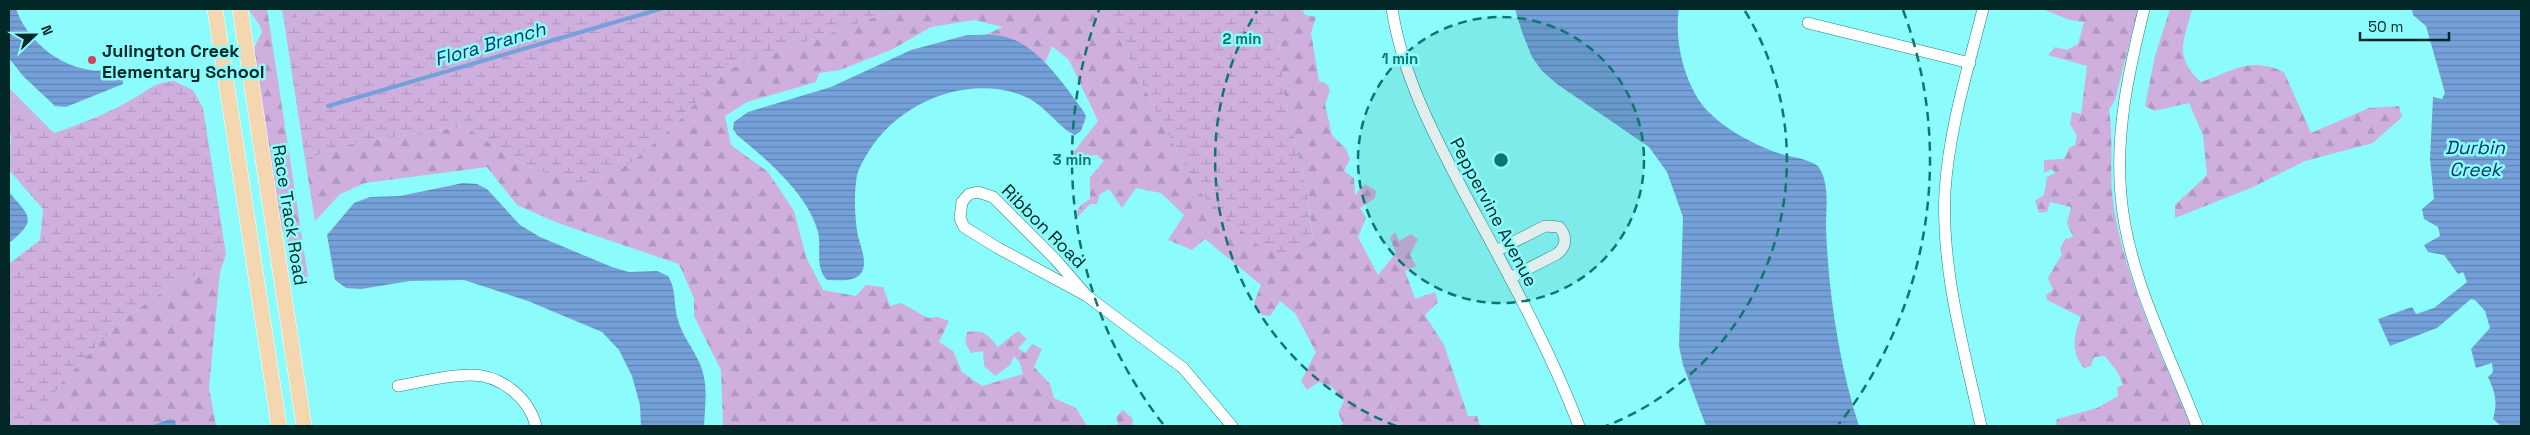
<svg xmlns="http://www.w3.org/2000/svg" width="2530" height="435" viewBox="0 0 2530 435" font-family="'Space Grotesk',sans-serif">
<defs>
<pattern id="forest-firs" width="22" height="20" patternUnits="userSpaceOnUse" patternTransform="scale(1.25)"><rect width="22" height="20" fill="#cfafdd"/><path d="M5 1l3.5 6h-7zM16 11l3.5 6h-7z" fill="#b097be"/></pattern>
<pattern id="wetland-marsh" width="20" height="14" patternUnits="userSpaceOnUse" patternTransform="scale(1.25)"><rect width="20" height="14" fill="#cfafdd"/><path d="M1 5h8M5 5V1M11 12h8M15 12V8" fill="none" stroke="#b097be"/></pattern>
<pattern id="water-rules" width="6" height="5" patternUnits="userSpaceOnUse" patternTransform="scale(1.25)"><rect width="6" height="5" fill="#75a1da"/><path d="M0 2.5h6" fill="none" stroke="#5e83b1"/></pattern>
</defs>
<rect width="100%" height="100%" fill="#8bfcfb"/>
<g fill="url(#forest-firs)">
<path d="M249 9H267L308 277H299L280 222 254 48 262 32C259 20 251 16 249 9Z"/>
<polygon points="282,9 324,9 284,21"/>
<path d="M898 9H1104L1197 190 1292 258 1313 241 1307 190 1285 100 1275 9H1302L1305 15 1316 17 1311 33 1319 81 1328 85 1330 91 1325 104 1332 135 1346 149 1350 159 1344 171 1354 178 1355 195 1365 184 1376 191 1375 198 1360 208 1366 218 1358 237 1378 275 1396 253 1390 238 1395 232 1399 241 1411 234 1418 239 1410 255 1416 266 1405 271 1415 299 1435 292 1438 302 1425 315 1444 345 1468 416H1477L1480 426H1341L1343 423 1338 413 1344 401 1332 387 1319 382 1307 390 1301 381 1316 352 1295 313 1280 301 1270 316 1262 315 1254 303 1261 285 1205 239 1192 250 1168 240 1184 215 1161 193 1136 188 1122 208 1109 189 1100 194 1097 204H1090L1078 217 1076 213 1081 205 1090 199V177L1104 161 1097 155 1083 156 1073 166 1066 162 1098 121 1069 60 1052 46 1045 63C1023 46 1014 36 985 35L1003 27 974 20 931 27 891 50 840 70 819 73 816 82 747 102 725 116 731 145 768 172 794 211 806 257 823 290 856 296 866 285 883 287 890 306 901 303 928 318 938 317 949 321 939 342 953 351 962 372 982 386 1023 374 1020 363 1014 356 1010 365 995 376 984 366 983 351 971 353 965 342 967 332C984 329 987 334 998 347L1018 331 1027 339 1018 348 1025 353 1032 344 1042 349 1034 367 1050 384 1054 398 1076 408 1087 426H723L721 370 694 316V298L679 264 558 223 517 205 487 167 365 183 340 194 315 221 305 159 351 144 465 126 512 159 580 187 631 163 674 126 726 70Z"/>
<path d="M2042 9H2138L2115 100 2109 110C2114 141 2109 171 2113 201 2122 273 2163 358 2191 426H2058L2056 423 2057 419 2097 408 2118 396 2117 387 2123 385 2118 373 2105 356 2094 357 2091 366 2084 368C2070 353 2074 334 2081 317L2047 300 2046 295 2053 290 2048 278 2062 254 2060 249 2065 239 2073 237 2067 223 2071 207 2050 202 2047 212 2039 213 2035 201 2044 195 2047 177 2055 173 2052 169 2044 173V160L2064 159 2069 148 2075 145 2077 136 2070 124 2072 112 2081 114 2087 66 2048 55 2055 47 2067 50 2078 44 2084 22 2070 20Z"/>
<path d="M2170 9H2192C2184 41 2173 57 2201 82 2234 71 2248 56 2284 72L2311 133 2369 108 2399 106 2402 117 2373 143 2305 161 2253 187 2175 218V205L2207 175 2203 135 2189 103 2154 111 2145 106 2155 56Z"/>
<polygon points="9,88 54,133 9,97"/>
<polygon points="220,272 209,388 216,426 176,426 170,419 150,426 33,426 62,382 120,322 182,278"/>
<polygon points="1123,410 1133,419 1132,426 1119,426 1116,417"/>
</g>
<g fill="url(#wetland-marsh)">
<polygon points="324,9 898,9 726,70 674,126 631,163 580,187 512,159 465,126 351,144 305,159 284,21"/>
<polygon points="1104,9 1275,9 1285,100 1307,190 1313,242 1292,258 1260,247 1197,190"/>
<path d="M174 81 193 90 203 108 226 254 220 272 182 278 120 322 62 382 33 426H9V264L40 240 43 209 9 170 11 136 9 132V97L54 133C82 124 111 112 136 97 155 86 151 84 174 81Z"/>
</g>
<g fill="url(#water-rules)">
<path d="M9 9H16C27 40 57 65 90 70 99 72 108 69 117 70L123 76V84L66 107 55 106 23 76 9 58Z"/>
<path d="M1515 9H1679C1674 40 1684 82 1704 107 1721 127 1751 143 1775 152 1788 157 1807 158 1818 166 1830 183 1826 206 1826 226 1828 291 1839 364 1859 426H1706L1683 365 1679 346 1683 217 1667 172 1649 147 1557 84 1542 71 1532 57 1522 32Z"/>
<path d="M2412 9H2521V426H2501L2493 419C2498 402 2495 392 2488 377L2493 372 2492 363 2476 368 2471 349 2490 328 2485 311 2475 300 2471 299 2437 328 2390 346 2378 319 2412 307 2416 314 2434 308 2467 282 2463 272 2458 274 2444 255 2428 252 2424 245 2440 236 2438 227 2424 219 2422 209 2434 199 2430 159 2433 97 2442 99 2445 93 2426 26 2413 15Z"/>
<path d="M967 35C978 35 991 34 1002 36 1036 42 1065 86 1084 112L1086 117 1081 131 1075 135 1069 132C1053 120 1041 102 1021 95 966 75 900 102 869 151 863 161 857 170 856 182 854 198 855 215 857 231 859 244 868 260 862 272 855 283 839 280 827 280 814 265 822 250 818 232 808 194 766 159 737 135L733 129 734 122 748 112 831 87 911 50Z"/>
<path d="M463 183 477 184 487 189 520 225 540 237 612 267 629 272 657 271 668 276C677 290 673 305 678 320 682 335 693 348 699 362 709 383 705 404 704 426H641L640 405 632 376 619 350 602 332 528 301 464 280 410 281 361 289 346 288 335 280 327 235 354 203 370 197 400 196Z"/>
<path d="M9 192C30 217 38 220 9 243Z"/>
<polygon points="170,419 175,420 176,426 150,426"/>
</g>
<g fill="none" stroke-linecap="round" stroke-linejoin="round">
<polyline stroke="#75a1da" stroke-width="4" points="328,106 660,9"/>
<defs>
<g id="minor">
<path d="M1392 9C1403 78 1435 137 1467 198 1507 272 1549 347 1579 426"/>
<path d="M2144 9C2129 70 2115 132 2121 196 2128 277 2169 352 2197 426"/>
<polyline points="1808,23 1970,63"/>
<path d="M1496 251 1545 226 1559 227C1567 236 1567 246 1557 254L1510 278"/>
<polyline points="1087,296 1055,259 993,197 978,192 969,194 962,202 960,218 964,227 998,248 1087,296 1183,368 1232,426"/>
<path d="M398 386C421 382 447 375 471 375 501 375 529 398 536 426"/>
<path d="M1981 426C1964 349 1941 270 1945 191 1949 129 1968 69 1983 9"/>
</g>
<g id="major">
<polyline points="215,9 279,426"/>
<polyline points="240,9 304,426"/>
</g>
</defs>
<use href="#minor" stroke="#268181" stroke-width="12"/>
<use href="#major" stroke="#fff" stroke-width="16"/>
<use href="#minor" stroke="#fff" stroke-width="11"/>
<use href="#major" stroke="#f4d7b0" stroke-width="15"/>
</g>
<circle cx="1501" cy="160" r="143" fill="#0f766e" fill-opacity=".12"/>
<g fill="none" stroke="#0f766e" stroke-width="2.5" stroke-dasharray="9 6">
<circle cx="1501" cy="160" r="143"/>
<path d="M1396 426A286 286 0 0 1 1257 11M1745 11A286 286 0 0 1 1606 426"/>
<path d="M1163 424A429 429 0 0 1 1099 10M1903 10A429 429 0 0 1 1839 424"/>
</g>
<circle fill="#d4435b" stroke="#8bfcfb" stroke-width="2" cx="92" cy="60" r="5"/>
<g text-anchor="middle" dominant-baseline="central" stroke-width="5" stroke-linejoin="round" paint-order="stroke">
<g font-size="18" font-weight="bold" fill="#012727" stroke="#8bfcfb" text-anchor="start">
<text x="102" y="50">Julington Creek<tspan x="102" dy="21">Elementary School</tspan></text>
</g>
<g font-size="18" fill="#012727" stroke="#8bfcfb">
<text transform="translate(1494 212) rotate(62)">Peppervine Avenue</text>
<text transform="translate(290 215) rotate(81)">Race Track Road</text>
<text transform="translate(1044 226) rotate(45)">Ribbon Road</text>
</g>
<g font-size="19" font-style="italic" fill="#0a376b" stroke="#8bfcfb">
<text transform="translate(490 44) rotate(-16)">Flora Branch</text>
<text x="2475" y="147">Durbin<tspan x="2475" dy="22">Creek</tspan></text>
</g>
</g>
<circle cx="1501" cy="160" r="8" fill="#0f766e" stroke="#8bfcfb" stroke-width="2.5"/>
<g font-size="15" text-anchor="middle" font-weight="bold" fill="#0f766e" stroke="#8bfcfb" stroke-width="5" stroke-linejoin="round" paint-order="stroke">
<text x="1242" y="44">2 min</text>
<text x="1400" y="64">1 min</text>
<text x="1072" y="165">3 min</text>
</g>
<rect width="2530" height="435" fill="none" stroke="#012727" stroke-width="20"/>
<g transform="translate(35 35) rotate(68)" stroke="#8bfcfb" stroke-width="4" paint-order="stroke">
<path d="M0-4L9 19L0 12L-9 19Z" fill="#012727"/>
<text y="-8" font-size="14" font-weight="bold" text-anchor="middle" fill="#012727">N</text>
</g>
<path d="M2360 32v8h89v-8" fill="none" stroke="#012727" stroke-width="2.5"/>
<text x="2368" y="32" font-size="15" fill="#012727" stroke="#8bfcfb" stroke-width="4" paint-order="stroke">50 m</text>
</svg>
